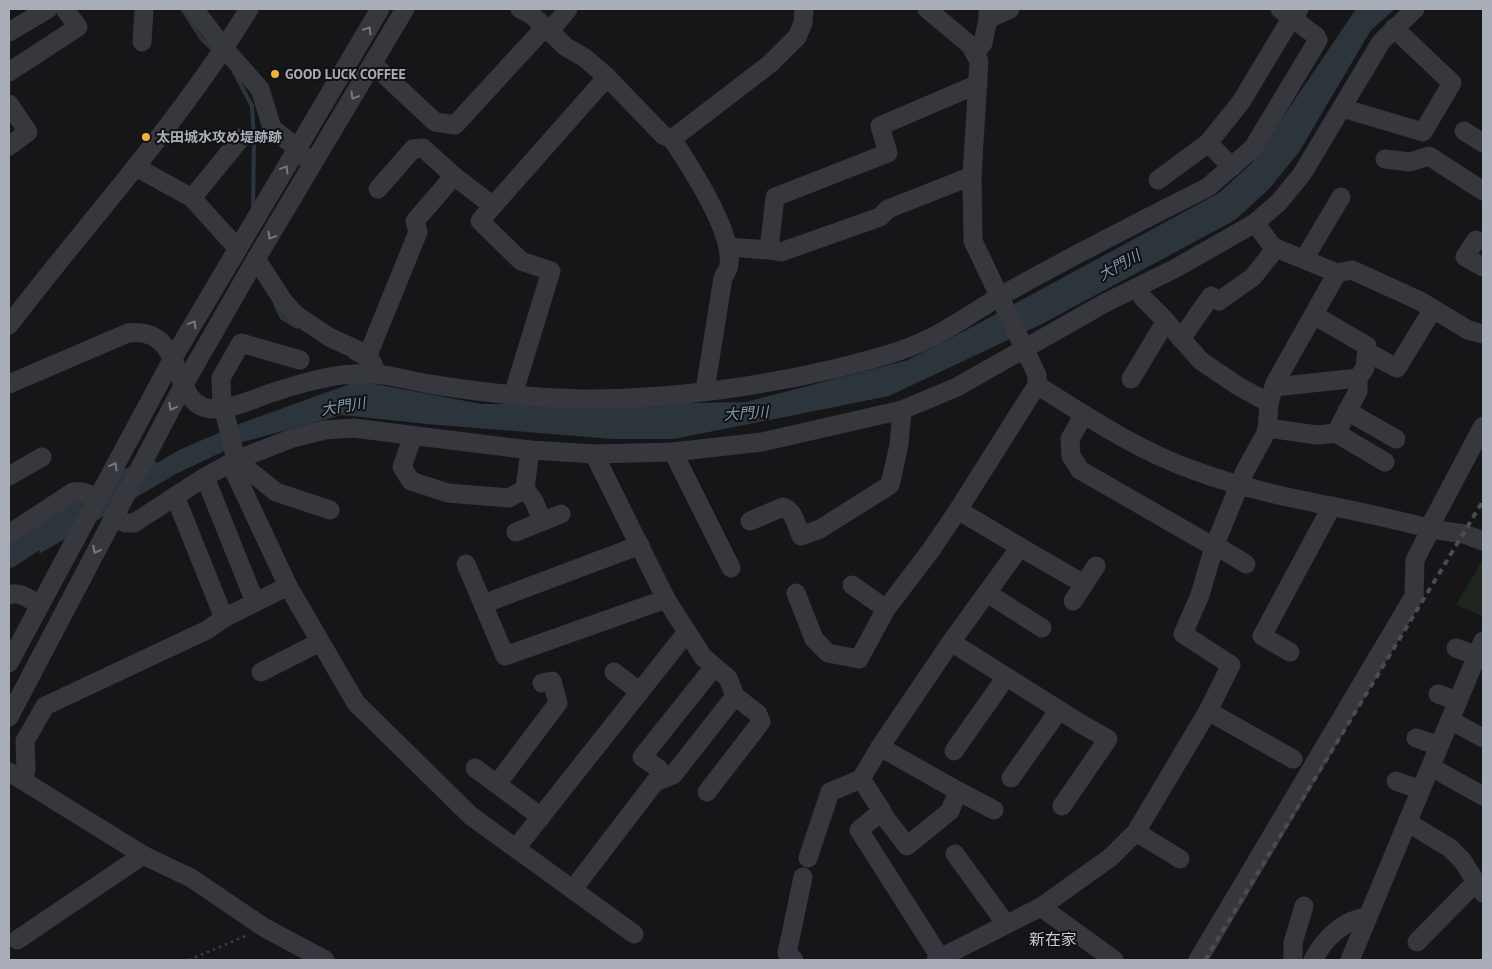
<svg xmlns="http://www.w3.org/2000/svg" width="1492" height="969" viewBox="0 0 1492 969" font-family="'PT Sans','Noto Sans JP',sans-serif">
<rect width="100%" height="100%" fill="#161618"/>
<polygon fill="#1e261f" points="1483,559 1483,616 1456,605"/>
<polygon fill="#2c353c" points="1356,9 1395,9 1371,30 1299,152 1269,189 1235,220 1040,325 889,396 674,439 613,439 427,424 342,415 243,442 176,474 39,554 45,530 179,450 239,424 358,381 482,404 636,404 746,402 908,360 970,328 1219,193 1252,163"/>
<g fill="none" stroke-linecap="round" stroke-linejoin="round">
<g stroke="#2c353c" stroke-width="4">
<polyline points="182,9 201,38 215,52"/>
<polyline points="234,72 252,106 254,141 253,208"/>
<polyline points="275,304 282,318 297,327"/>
<polyline points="351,357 362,363 363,366"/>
</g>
<polyline stroke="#2c353c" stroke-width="22" points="9,557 129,479 149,470"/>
<polyline stroke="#3d3f44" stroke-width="2.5" stroke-dasharray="2.5 4" stroke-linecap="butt" points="189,960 248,935"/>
<g stroke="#37383d" stroke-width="19">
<polyline points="194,9 224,48 260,89 272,128 298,149 304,157"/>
<polyline points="520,9 532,15 566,47 585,58 607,77"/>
<path d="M927 9 970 45 979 61 972 176 973 241 1037 375V385C1086 416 1137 450 1193 470 1270 499 1353 507 1431 529L1464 534 1483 541"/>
<polyline points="988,19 1010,9"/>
<polyline points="9,32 48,9"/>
<polyline points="549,32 568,9"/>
<polyline points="142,42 144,9"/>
<polyline points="975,53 983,43 988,19 988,9"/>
<polyline points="373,64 435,122 455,125 545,27"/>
<polyline points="9,72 78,27 65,9"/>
<polyline points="9,104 28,132 9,146"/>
<polyline points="1342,108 1423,132 1452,83 1394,28"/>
<polyline points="1464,131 1483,143"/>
<path d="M672 139C690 166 733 232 729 264 729 269 725 274 723 278L705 390"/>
<polyline points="1208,143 1241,102 1292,17 1299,9"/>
<polyline points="1385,159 1410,162 1429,156 1483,191"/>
<polyline points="136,167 192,198 238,249"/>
<polyline points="454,176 493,206 480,221 521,261 551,271 513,395"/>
<polyline points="1158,180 1208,143 1232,167"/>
<polyline points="192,198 241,138"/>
<polyline points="493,206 607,77 663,135 672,139 771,63 797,37 803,23 804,9"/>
<polyline points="1255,223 1273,247 1337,273 1352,270 1420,301 1468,330 1483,334"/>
<polyline points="1476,240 1465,257 1483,267"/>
<polyline points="728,247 769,250 775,197 888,153 880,126 978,84"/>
<polyline points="769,250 781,252 880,217 888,209 972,176"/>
<polyline points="256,259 284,302 295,314 329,337 368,355 374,366"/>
<polyline points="1304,259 1341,197"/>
<polyline points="1136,288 1144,299 1163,318 1201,361 1238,386 1269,403 1275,383 1337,273"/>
<path d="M9 325C89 220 180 122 249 9"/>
<polyline points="1181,339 1211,296 1219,301 1253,277 1276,248"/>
<polyline points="1367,352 1397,368 1433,309"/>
<polyline points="368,355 418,232 415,221 454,176 423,148 413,149 378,189"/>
<polyline points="300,360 241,343 221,378 222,409 226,418 236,460 235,473 288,586 356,703 471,816 634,934"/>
<polyline points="1131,379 1166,321"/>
<path d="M9 384 128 333C191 326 166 411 217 409 234 408 251 400 268 394 291 386 329 375 353 374 380 372 403 379 429 384 479 392 531 398 581 399 665 400 758 387 838 368 869 360 900 353 928 339 953 327 975 311 999 297 1067 258 1138 223 1208 187L1253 148 1318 40 1316 36 1280 9"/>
<polyline points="1274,387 1358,378 1365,368 1367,346 1314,315"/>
<polyline points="1347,411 1396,439"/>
<polyline points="1084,414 1070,439 1071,456 1080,470 1214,547"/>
<polyline points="1267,428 1317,435 1336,433 1358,391 1358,378"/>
<polyline points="1336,433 1385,462"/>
<polyline points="413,436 402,467 411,481 448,493 509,498 525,489 530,450"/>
<polyline points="673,452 731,568"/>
<polyline points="236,460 276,492 330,510"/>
<polyline points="9,476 42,457"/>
<polyline points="205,477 255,602"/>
<polyline points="525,489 534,501 542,521"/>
<polyline points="175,496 224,618"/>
<polyline points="113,517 126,523 134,523 205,477 236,460 293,438 325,430 353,428 530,450 594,454 673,452 762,442 902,410 957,387 1105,303 1176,268 1255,223 1279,202 1302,174 1381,42 1415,9"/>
<path d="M750 521 783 507C794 510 797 527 801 536L820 529 890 485 899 445 902 410"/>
<polyline points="1429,528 1483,426"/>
<polyline points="516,532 561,514"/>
<path d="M9 534 73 492C82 490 88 494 96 498"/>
<polyline points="1215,545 1246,564"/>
<polyline points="1020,547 1084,584"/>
<polyline points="466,564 505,656 666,599"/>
<polyline points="852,585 886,609 931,550 958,510"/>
<polyline points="796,593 814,639 828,653 859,659 886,609"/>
<polyline points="987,593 1042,628"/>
<path d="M9 595C19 590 30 600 40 605"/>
<polyline points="1073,601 1096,566"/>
<polyline points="483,604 640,545"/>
<polyline points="1483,641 1450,720 1483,738"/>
<polyline points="951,642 1020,547 958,510 1037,385"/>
<polyline points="1456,648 1477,656"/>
<polyline points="1290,652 1262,636 1332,506"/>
<polyline points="9,663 173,358 380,9"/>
<polyline points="261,672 320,642"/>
<polyline points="614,672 640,692"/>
<polyline points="1438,694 1458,701"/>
<polyline points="1208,711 1293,759"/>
<polyline points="9,717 183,386 256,259 405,9"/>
<polyline points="1416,738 1439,746"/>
<polyline points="880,747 951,642 1083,725 1108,739 1062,806"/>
<polyline points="954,751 1006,677"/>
<polyline points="1431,767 1483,796"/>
<polyline points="475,768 541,817"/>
<polyline points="9,772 143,855 191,878 265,928 325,960"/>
<polyline points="1011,778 1059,710"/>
<polyline points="663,779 659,769 642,757 714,667"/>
<polyline points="861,779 880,747 958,791"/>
<polyline points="22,780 26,770 25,741 45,706 207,630 224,618 288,586"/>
<polyline points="1396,781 1421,790"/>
<polyline points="497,784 558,703 552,681 542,683"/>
<polyline points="707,792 761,722 758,714 735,696"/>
<polyline points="881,812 907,846 950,811 958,791 994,810"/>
<polyline points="1407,822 1450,848 1462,860 1483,893"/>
<polyline points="1136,832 1180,859"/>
<polyline points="516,848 687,632"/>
<polyline points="955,854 1006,924"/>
<polyline points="808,858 830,792 861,779 882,811 859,830 941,959"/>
<polyline points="573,889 655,782 673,775 735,696 728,678 703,657 666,599 594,454"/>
<polyline points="1041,907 1114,960"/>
<polyline points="17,940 143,855"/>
<polyline points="1417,942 1476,882"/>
<polyline points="794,960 787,953 803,877"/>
<polyline points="936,960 1041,907 1111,857 1136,832 1208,711 1231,665 1183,634 1200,595 1214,547 1245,471 1267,431 1269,403"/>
<polyline points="1198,960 1414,596 1415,560 1431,529"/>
<polyline points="1293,960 1293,943 1304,906"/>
<path d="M1313 960C1324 939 1343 920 1367 917"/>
<polyline points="1350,960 1450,720"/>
</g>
<polyline stroke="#4a4c52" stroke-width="4" stroke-dasharray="6 5" stroke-linecap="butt" points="1205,960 1483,501"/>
</g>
<defs><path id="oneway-chevron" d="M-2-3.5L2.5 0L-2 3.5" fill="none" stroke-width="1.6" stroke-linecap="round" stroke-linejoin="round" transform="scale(1.25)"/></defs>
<g stroke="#757881">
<use href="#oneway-chevron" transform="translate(368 30) rotate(-59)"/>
<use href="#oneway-chevron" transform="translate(354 96) rotate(121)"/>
<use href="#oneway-chevron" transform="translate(285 169) rotate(-59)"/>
<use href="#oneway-chevron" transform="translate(271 236) rotate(121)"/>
<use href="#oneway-chevron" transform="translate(193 324) rotate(-59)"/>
<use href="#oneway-chevron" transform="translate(172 407) rotate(118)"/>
<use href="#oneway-chevron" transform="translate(114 466) rotate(-61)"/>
<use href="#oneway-chevron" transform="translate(96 550) rotate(118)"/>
</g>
<g fill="#f2b134" stroke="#111113" stroke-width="2">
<circle cx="275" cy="74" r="5"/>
<circle cx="146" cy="137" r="5"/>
</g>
<g text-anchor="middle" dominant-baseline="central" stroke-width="4" stroke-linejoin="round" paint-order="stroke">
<g font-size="14" font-weight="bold" fill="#a8adb8" stroke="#111113" text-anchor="start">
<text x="285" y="74">GOOD LUCK COFFEE</text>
<text x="156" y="137">太田城水攻め堤跡跡</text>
</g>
<g font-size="15" font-style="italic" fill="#7f9bb3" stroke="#111113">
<text transform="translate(1119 265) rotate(-29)">大門川</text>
<text transform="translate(343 406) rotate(-9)">大門川</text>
<text transform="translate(746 413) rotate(-4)">大門川</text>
</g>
<g font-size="16" fill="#c9ccd4" stroke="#111113">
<text x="1053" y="939">新在家</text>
</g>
</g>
<rect width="1492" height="969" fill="none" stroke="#a8adb8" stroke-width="20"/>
</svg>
